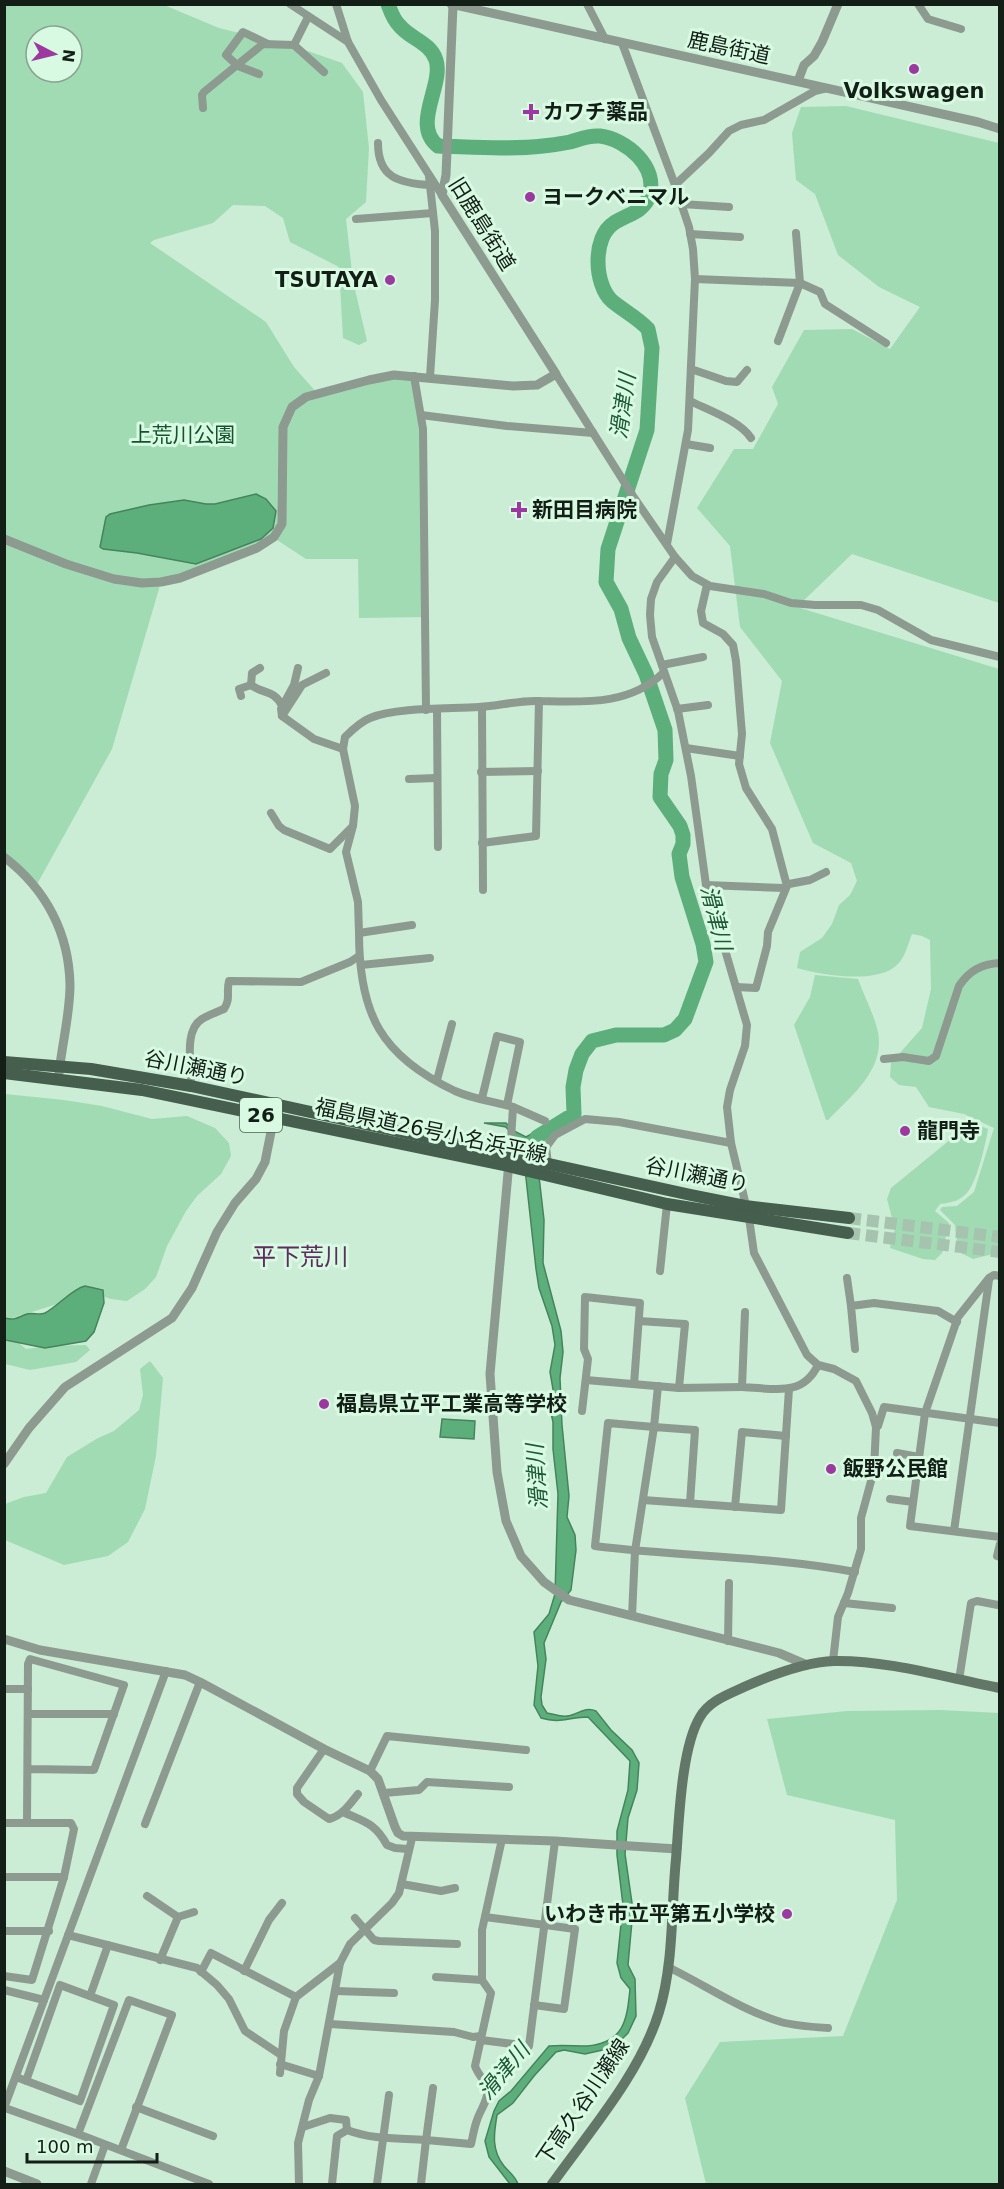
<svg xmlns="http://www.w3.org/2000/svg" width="1004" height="2189" viewBox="0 0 1004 2189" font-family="'DejaVu Sans','Noto Sans JP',sans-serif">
<rect width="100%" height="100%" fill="#cbecd5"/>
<g fill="#a1dbb3" fill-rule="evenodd">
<path d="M131 4 132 6 164 5 219 28 299 48 342 63 363 92 369 148 366 202 346 219 353 281 367 341 359 345 343 338 339 267 290 242 283 218 265 206 233 205 213 223 154 240 150 243 266 322 294 367 318 394 344 387 414 376 421 415 425 617 359 618 358 559H306L274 538 161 582 112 749 36 886 4 857V5ZM36 36H72V72H36Z"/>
<path d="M846 106 999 143V603L852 554 797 607 999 669 1000 1247 989 1255 973 1259 961 1253 956 1237 955 1225 940 1210 942 1207 957 1206 974 1192 994 1128 964 1114 929 1107 916 1087 899 1085 890 1077 891 1063 922 1028 931 989 930 940 922 936 912 934C908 944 905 957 898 964 878 985 822 975 797 968L800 952 822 938 832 924 839 905 850 895 857 881 851 863 813 843 770 743 782 681 740 627 730 546 697 508 734 449H753L778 404 772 387 804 330 852 329 890 349 920 307 879 287 838 255 815 194 796 180 792 133 801 107Z"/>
<path d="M815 975 858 979C864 996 874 1014 878 1032 885 1070 852 1095 828 1120H826L794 1025 810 997Z"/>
<polygon points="5,1094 64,1100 102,1106 152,1119 187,1116 215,1128 229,1143 231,1156 221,1174 197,1196 186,1211 167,1246 156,1277 145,1289 127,1301 111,1299 93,1293 9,1319 8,1334 26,1349 49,1346 86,1345 90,1350 76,1362 30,1370 5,1364"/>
<path d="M964 1119 988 1129C986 1143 977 1180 969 1190 963 1200 951 1203 940 1204L935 1211 949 1223 942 1253 935 1260 923 1259 890 1248 895 1229 887 1199 891 1188 951 1139 958 1132Z"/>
<polygon points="150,1361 163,1378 156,1456 145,1509 128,1542 108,1556 64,1565 5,1540 5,1504 24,1497 46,1493 67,1457 98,1438 114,1431 139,1410 143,1395 140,1369"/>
<polygon points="940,1710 999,1713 999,2184 706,2184 685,2098 720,2042 843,2036 897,1900 895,1820 787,1795 767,1719 847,1711"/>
</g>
<g fill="#5caf7a" stroke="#46845c" stroke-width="1.5">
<polygon points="256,494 266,499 276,511 273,528 261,539 196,564 137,553 103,549 100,547 106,517 110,514 149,505 184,500 206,504 215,504"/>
<path d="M484 1123H506L514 1131 526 1137 550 1124 556 1131 538 1143 536 1150 544 1220 543 1263 561 1331 563 1352 560 1378 562 1425 569 1496 567 1517 575 1535 576 1550 571 1590 561 1602 544 1643 546 1659 541 1697 542 1705 547 1713C553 1714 561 1717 567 1716 578 1715 584 1706 596 1711L611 1730 632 1750 639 1763 637 1790 628 1818 625 1854 633 1910 628 1965 635 1979 636 2016 628 2033 617 2044 607 2049 585 2054 564 2050 556 2052 534 2076 513 2103 497 2115C494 2133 491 2150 504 2166 509 2172 515 2176 518 2184H510L489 2157 485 2141 494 2111 499 2101 511 2091 549 2046C561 2045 574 2046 587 2046 624 2043 627 2020 630 1989L621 1978 617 1963 623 1905 617 1855V1831L628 1790 630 1761 588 1717C570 1717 560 1724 541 1718L534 1705 538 1666 534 1632 549 1614 555 1594 558 1494 553 1449V1422L551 1413 553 1389 550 1372 555 1345 552 1326 539 1288 536 1269 522 1142 514 1137 506 1127Z"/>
<path d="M85 1286 103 1290 104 1303 94 1332 86 1341 45 1348 5 1340V1318C15 1321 18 1317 27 1314 33 1312 39 1316 45 1313 58 1306 72 1289 85 1286Z"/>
<polygon points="442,1419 475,1421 474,1439 440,1437"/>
</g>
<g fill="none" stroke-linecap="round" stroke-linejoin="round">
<path stroke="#5caf7a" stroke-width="15" d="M388 4C391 12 393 19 399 25 410 39 430 42 436 60 444 85 411 125 438 146 472 147 508 150 543 146 551 145 561 144 570 142 581 139 588 135 600 136 626 139 659 167 649 196 644 212 626 215 614 223 592 237 594 285 612 301 624 311 638 318 648 329L652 348 647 430 608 549 606 582 621 609 629 638 646 674 665 730 666 760 661 774 660 797 680 826 683 835V844L679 854 682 877 703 944 706 962 685 1019 675 1030 664 1035H616L592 1041 582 1054 576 1070 573 1087 574 1114 537 1137"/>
<g stroke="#a6c3af" stroke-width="12" stroke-dasharray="12 6" stroke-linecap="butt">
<polyline points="849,1218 1000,1237"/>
<polyline points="848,1233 1000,1252"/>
</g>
<g stroke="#8d9a90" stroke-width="8">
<polyline points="290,4 348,42 381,100 442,195"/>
<polyline points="336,4 348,42"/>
<polyline points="587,4 605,39"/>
<polyline points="918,4 928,19 961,29"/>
<polyline points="622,43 675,185 689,227 693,249 695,279 688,430 667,544"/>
<polyline points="294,45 308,17"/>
<polyline points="259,74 238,66 226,55 243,32 268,44"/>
<polyline points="203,108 202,95 204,92 263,44 294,45 324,72"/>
<path d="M378 143C378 177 398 183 429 185"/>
<polyline points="429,176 435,231 435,300 430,377"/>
<polyline points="675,185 709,153 729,131 741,125 764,120 815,91 827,88"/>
<polyline points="681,204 729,207"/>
<polyline points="356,219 433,213"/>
<polyline points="690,234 740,237"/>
<polyline points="695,279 800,283 820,292 825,304 886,343"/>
<polyline points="778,341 800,283 796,233"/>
<polyline points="691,369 726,381 737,382 747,370"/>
<polyline points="556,374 633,496 675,557 692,576 710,586 764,594 791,603 815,605 861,605 878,610 931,640 1000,657"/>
<polyline points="414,376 423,429 426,710"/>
<path d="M690 401C708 410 740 421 751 438"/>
<polyline points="421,415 507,426 593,433"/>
<polyline points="686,444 710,448"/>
<polyline points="675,557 657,582 651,599 650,615 652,637 678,711 691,776 706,885 747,1025 745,1046 730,1090 727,1107 731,1143 749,1218 754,1253 807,1355 818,1365 834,1369 856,1381 872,1413 876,1427 874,1470 861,1518 861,1549 848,1593 838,1617 833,1661"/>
<polyline points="707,585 701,611 703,623 723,634 733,645 736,661 742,734 739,764 746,788 772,829 787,886 768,932 767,946 756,988 736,987"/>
<polyline points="662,665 703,657"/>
<path d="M260 668 252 673 251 685C263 694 275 690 282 706"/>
<polyline points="298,668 294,685 281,709 282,716 314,739 343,749"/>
<polyline points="241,696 239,689 251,685"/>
<polyline points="482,707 483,890"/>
<polyline points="437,709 438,847"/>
<polyline points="677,709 708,705"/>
<polyline points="282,716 302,685 326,673"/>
<polyline points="686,748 740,756"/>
<polyline points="481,772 538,771"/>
<polyline points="409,779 436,778"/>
<polyline points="271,813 279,826 284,830 330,849 352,827"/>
<polyline points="482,843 536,836 539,701"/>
<polyline points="706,885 784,888 789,884 810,880 826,872"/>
<path d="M412 925 359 933C359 1014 381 1056 455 1091 473 1099 495 1102 513 1107L510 1156"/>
<path d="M359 933 358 902 346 852 353 826 355 806 343 749 345 737C352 730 360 722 370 718 396 707 450 709 479 707 499 706 519 700 539 701 583 702 630 706 664 672"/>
<polyline points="361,965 430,958"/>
<path d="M884 1059 903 1057 929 1061 936 1056 959 986C969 971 981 964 1000 963"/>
<polyline points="437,1080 452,1024"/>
<path d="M191 1086C192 1068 183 1030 202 1019 209 1015 217 1012 224 1009 231 999 226 992 229 981L301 982 350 962 359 956"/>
<polyline points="482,1098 497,1036 520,1042 507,1105"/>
<polyline points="513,1107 545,1121"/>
<polyline points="548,1164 546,1147 555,1135 585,1119 619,1122 731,1143"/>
<polyline points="660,1271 667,1204"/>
<polyline points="1000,1276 994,1275 989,1278 958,1317 925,1413 910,1526 1000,1537"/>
<polyline points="847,1278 851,1306"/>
<path d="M745 1312 742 1387C773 1388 802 1398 818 1365"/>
<polyline points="639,1321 685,1324 679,1388"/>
<polyline points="855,1349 851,1306 874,1303 938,1311 957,1322"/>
<polyline points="586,1380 679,1388 742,1387"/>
<path d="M658 1386 654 1427 608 1423 595 1546C682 1557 769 1556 855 1572"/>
<polyline points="582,1411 588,1359 584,1349 585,1297 640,1303 634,1384"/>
<polyline points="876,1427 878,1426 884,1407 1000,1423"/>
<polyline points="897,1453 919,1457"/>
<polyline points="890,1499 913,1502"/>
<polyline points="643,1500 781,1510 789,1389"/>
<polyline points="735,1507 742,1432 786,1436"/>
<polyline points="954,1531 989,1280"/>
<polyline points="1000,1544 997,1556 1000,1557"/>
<polyline points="844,1603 892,1608"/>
<polyline points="632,1616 635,1551 654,1427 695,1430 690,1503"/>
<polyline points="728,1641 729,1583"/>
<polyline points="959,1680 971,1603 977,1601 998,1605"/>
<polyline points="4,1689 28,1689"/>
<polyline points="28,1714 114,1714"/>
<path d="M324 1749 297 1788V1794L304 1802 329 1819C342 1816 350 1804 358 1794"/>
<polyline points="370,1771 387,1736 526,1750"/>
<polyline points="384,1793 419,1790 427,1782 509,1787"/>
<path d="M343 1812C365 1822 375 1823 387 1845L395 1848 408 1849"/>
<polyline points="4,1823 71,1823 74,1829 64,1877 32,1980 4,1976"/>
<polyline points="27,1823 28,1664 30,1659 124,1685 94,1770 28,1769"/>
<polyline points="145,1824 200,1682"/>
<polyline points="4,1877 64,1877"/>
<polyline points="402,1884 441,1891 455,1888"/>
<polyline points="147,1896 178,1917 160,1960"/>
<polyline points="178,1917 194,1912"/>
<polyline points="485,1917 575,1929 564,2009 534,2005"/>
<polyline points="355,1918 374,1940 379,1941 457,1944"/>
<polyline points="4,1931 49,1931"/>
<polyline points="68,1935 197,1968 217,1985 229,1999 245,2031 281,2055"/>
<path d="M668 1967C705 1985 741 2010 781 2022 796 2026 813 2027 828 2028"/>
<polyline points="244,1971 269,1920 282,1903"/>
<polyline points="201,1972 211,1953 296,1997"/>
<polyline points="436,1977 482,1980"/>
<polyline points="4,1990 44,2000"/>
<polyline points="336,1991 394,1993"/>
<polyline points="90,1996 108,1945"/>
<polyline points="330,2024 454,2032 473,2037 481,2036"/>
<polyline points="481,2040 529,2046 555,1841"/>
<polyline points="280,2064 319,2076"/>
<polyline points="280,2073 284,2031 296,1997 340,1963"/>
<polyline points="16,2077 80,2101 114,2005 60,1985 26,2081"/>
<path d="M433 2088 426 2140 471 2144C473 2136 474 2128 477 2120 480 2110 490 2098 487 2088 485 2080 478 2075 475 2066L491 1993 482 1980V1930L502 1839"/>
<polyline points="136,2107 213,2136"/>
<polyline points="4,2108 166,1671"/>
<polyline points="5,2108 78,2134 209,2184"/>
<polyline points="303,2127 330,2118 346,2120 347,2130"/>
<polyline points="78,2134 129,2000 172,2015 121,2150"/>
<polyline points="91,2184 105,2145"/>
<polyline points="299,2184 298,2143 309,2100 319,2076 340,1963 350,1944 392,1903 399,1893 412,1838"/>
<path d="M332 2184 337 2136 347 2130C373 2140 399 2138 426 2140L421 2184"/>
<polyline points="377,2184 389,2095"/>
</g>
<g stroke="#8d9a90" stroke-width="9">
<polyline points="451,4 978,122 1000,129"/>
<polyline points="798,81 804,65 814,56 822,42 838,4"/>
<polyline points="4,539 66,564 114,579 142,583 161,582 180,578 257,548 274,537 282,524 283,427 292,407 306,397 369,380 394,375 513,386 537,385 556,374 442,195 446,175 453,5"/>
<path d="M4 857C46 889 69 933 70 985 70 1014 62 1044 59 1073"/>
<polyline points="509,1162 490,1374 497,1472 506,1521 521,1556 544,1582 569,1600 779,1653 807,1665"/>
<polyline points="4,1464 29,1428 65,1387 172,1318 192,1288 217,1232 235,1203 256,1179 265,1162 275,1112"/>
<polyline points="4,1639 40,1650 185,1675 200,1682 324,1749 370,1771 378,1779 395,1827 398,1833 403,1836 555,1841 677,1849"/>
<polyline points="4,2171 37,2184"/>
</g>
<path stroke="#637769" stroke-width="10" d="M552 2184C589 2132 640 2074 659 2012 674 1963 671 1909 676 1859 679 1822 681 1748 700 1717 709 1701 727 1695 744 1687 771 1675 804 1662 834 1661 888 1660 947 1678 1000 1688"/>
<g stroke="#465e4e" stroke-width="12">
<polyline points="4,1062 91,1069 191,1086 691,1195 745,1206 849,1218"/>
<polyline points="4,1073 142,1090 508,1166 667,1204 848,1233"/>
</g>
</g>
<g fill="#9c389f" stroke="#d8fae2" stroke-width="2">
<circle cx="914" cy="69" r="6"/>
<path d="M528 103h6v6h6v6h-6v6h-6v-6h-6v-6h6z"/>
<circle cx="530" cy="197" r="6"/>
<circle cx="390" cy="280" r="6"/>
<path d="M516 501h6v6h6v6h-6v6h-6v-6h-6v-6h6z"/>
<circle cx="905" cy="1131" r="6"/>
<circle cx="324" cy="1404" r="6"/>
<circle cx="831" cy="1469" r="6"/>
<circle cx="787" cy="1914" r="6"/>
</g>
<g text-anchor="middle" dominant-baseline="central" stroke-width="6" stroke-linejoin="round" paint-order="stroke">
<rect fill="#d8fae2" stroke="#4e6153" stroke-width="1.5" x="240" y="1098" width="42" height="34" rx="4.5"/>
<g font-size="20" font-weight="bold" fill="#131f16">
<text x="261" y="1115">26</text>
</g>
<g font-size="21" fill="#131f16" stroke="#d8fae2">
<text transform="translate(729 48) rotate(12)">鹿島街道</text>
<text transform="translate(482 224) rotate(58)">旧鹿島街道</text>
<text transform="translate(196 1068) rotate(11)">谷川瀬通り</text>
<text transform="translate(431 1131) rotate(12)">福島県道26号小名浜平線</text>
<text transform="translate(697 1175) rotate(11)">谷川瀬通り</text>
<text transform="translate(583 2102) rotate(-56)">下高久谷川瀬線</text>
</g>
<g font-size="21" font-weight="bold" fill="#131f16" stroke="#d8fae2" text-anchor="start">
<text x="914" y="91" text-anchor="middle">Volkswagen</text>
<text x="543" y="112">カワチ薬品</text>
<text x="542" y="197">ヨークベニマル</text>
<text x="378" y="280" text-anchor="end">TSUTAYA</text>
<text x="532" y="510">新田目病院</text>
<text x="917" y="1131">龍門寺</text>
<text x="336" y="1404">福島県立平工業高等学校</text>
<text x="843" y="1469">飯野公民館</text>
<text x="775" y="1914" text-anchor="end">いわき市立平第五小学校</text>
</g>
<g font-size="21" fill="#145330" stroke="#d8fae2">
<text x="183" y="435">上荒川公園</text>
</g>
<g font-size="22" font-style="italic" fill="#1d5936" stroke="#d8fae2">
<text transform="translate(623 406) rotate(-82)">滑津川</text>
<text transform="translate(716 918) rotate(76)">滑津川</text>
<text transform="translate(537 1477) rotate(-94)">滑津川</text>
<text transform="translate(504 2071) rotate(-50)">滑津川</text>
</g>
<g font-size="24" fill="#5e2d5f" stroke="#d8fae2">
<text x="300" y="1257">平下荒川</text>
</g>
</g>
<rect width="1004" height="2189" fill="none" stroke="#131f16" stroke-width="12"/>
<g transform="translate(54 54) rotate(97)"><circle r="28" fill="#d8fae2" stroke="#89a290" stroke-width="1.5"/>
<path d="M0-4.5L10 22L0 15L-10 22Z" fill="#9c389f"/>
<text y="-9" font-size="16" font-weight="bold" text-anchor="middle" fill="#131f16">N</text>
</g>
<path d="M27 2153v9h130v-9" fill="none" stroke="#131f16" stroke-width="3"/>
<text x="36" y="2153" font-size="18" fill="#131f16" stroke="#d8fae2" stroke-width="4.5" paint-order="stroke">100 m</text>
</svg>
